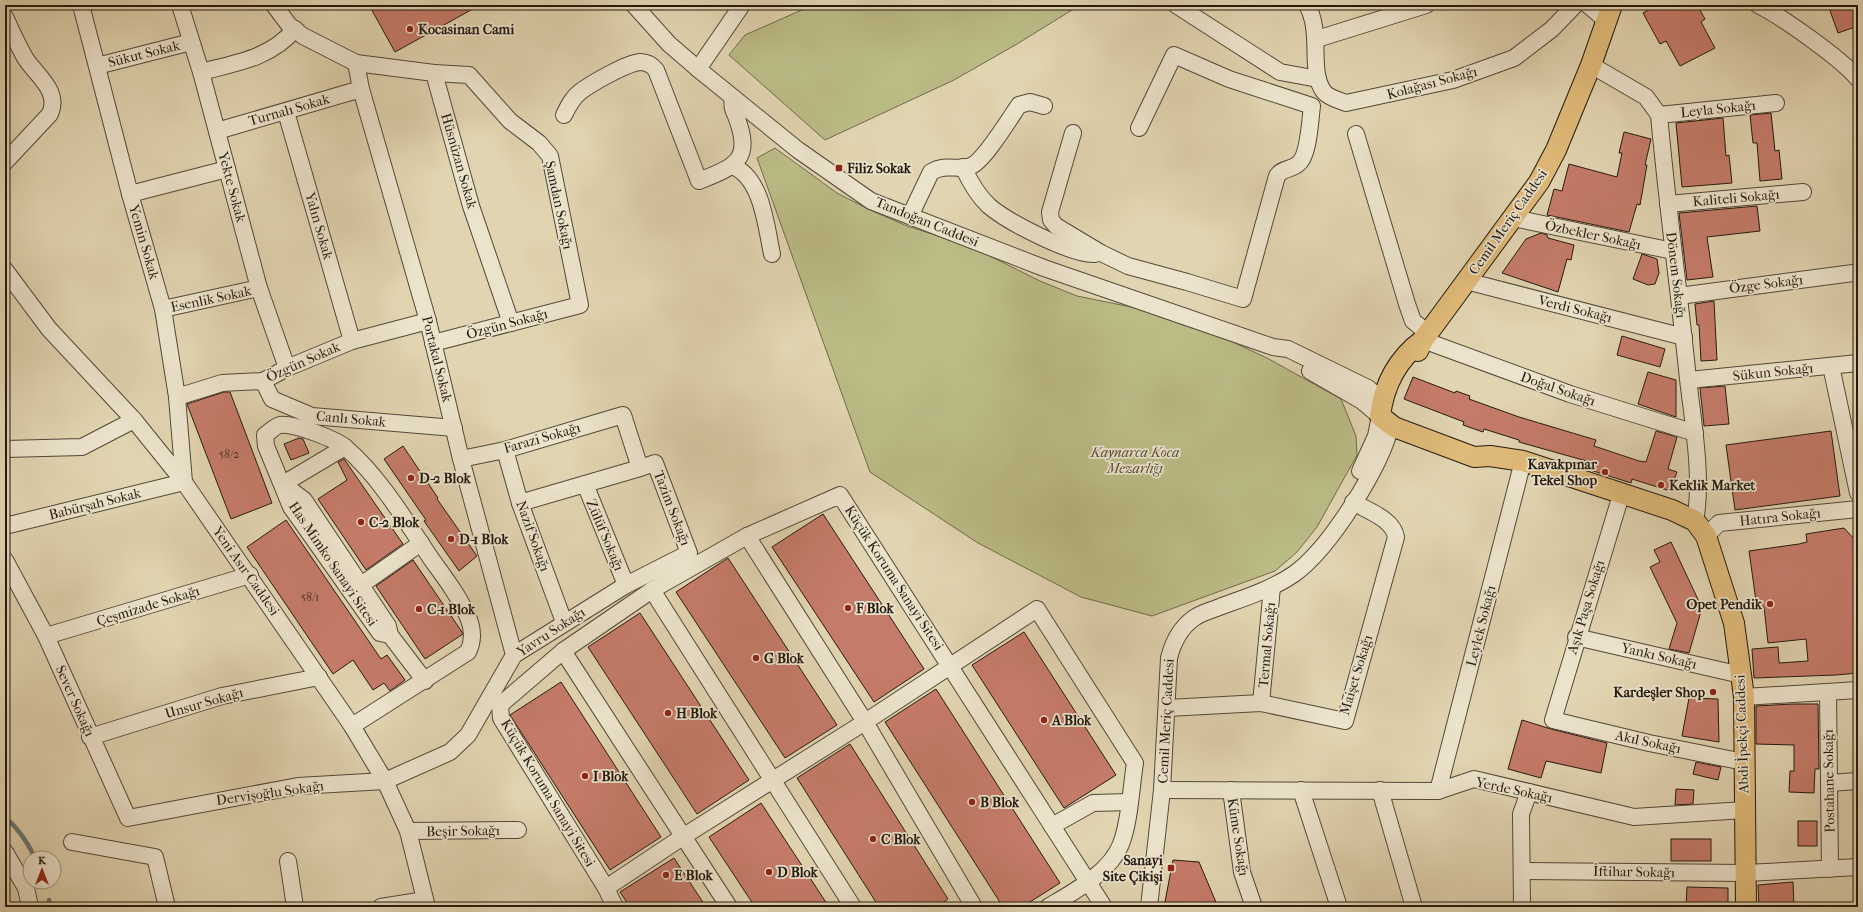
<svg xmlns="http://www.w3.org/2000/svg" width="1863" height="912" viewBox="0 0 1863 912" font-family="'IM FELL French Canon',serif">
<rect width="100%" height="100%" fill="#e1d4b0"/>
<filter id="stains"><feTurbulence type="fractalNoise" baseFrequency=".005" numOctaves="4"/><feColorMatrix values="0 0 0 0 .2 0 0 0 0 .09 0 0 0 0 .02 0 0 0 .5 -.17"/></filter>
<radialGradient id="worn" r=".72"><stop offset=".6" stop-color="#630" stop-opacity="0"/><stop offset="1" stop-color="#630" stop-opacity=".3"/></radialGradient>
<g fill="#bbbb86" stroke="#706a4b">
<polygon points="813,5 1080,5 1017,44 954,80 825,140 729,55 745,35"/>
<polygon points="775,148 837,193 868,209 907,226 970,246 1040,281 1077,296 1161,313 1203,328 1267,358 1341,399 1356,436 1357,455 1317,527 1297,552 1275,571 1152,616 1081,597 978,543 870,472 757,158"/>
</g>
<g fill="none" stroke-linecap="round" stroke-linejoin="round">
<g stroke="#6a7774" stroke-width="4.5">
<path d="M5 817C19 829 27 841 35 858"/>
<polyline points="49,900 50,907"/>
</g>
</g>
<g fill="#c57b69" stroke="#241a10">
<polygon points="369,5 480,5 395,52"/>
<polygon points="1658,5 1697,5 1705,19 1701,22 1715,48 1680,66 1666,41 1660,44 1643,13"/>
<polygon points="1828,5 1858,5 1858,26 1838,33"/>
<polygon points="1771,113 1775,151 1779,150 1782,179 1760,181 1757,143 1753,143 1750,115"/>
<polygon points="1723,118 1726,156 1729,155 1732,183 1682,187 1676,123"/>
<polygon points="1624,132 1651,139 1645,165 1647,165 1640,205 1637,204 1629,232 1547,215 1554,189 1562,191 1569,164 1617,177 1622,153 1619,153"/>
<polygon points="1757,206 1760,231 1707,237 1713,277 1687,280 1679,213"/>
<polygon points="1541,233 1547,235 1548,238 1574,245 1571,260 1567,259 1558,292 1502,273 1526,239"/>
<polygon points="1642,254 1657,259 1659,273 1655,284 1648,285 1633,279"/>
<polygon points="1714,301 1717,360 1701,361 1699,325 1697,325 1695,304"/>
<polygon points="1622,336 1665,349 1660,367 1617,355"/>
<polygon points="1648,372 1676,380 1676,417 1638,404"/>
<polygon points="1413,377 1455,393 1456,391 1470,396 1469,399 1519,417 1596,440 1594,446 1639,461 1646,462 1656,431 1677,437 1668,469 1677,472 1672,485 1667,490 1632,479 1631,483 1587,469 1590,462 1519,442 1519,440 1484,429 1483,432 1463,425 1464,422 1404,399"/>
<polygon points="1725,386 1729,424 1704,426 1700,388"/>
<polygon points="224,392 230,392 272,503 231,519 187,404"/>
<polygon points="1831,431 1840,496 1735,510 1726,445"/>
<polygon points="299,438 303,439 309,453 291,460 284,444"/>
<polygon points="403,446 438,498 437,499 477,556 459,571 424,521 426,520 384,459"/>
<polygon points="344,459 403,544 366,570 318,499 347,480 338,462"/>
<polygon points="823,514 924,669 874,702 772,547"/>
<polygon points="286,520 381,659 387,655 405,680 390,691 384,683 373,690 353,660 333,674 247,547"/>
<polygon points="1844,528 1857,542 1858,550 1858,636 1854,637 1858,673 1836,675 1754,678 1752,649 1778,647 1779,663 1808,661 1806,639 1768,643 1764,607 1757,608 1749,551 1799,544 1807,542 1806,534"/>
<polygon points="1671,542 1702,608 1689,653 1669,649 1677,623 1650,567 1660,562 1654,550"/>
<polygon points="728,558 837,725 785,758 676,592"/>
<polygon points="413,560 462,632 463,634 425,659 376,586"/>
<polygon points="640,613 749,780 697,814 588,647"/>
<polygon points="1024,632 1116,775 1064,808 972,665"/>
<polygon points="561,682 661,837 610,870 510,715"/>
<polygon points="936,689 1060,883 1022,907 1003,907 885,722"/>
<polygon points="1689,698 1718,699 1719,742 1682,736"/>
<polygon points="1792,704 1818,704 1819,769 1815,769 1814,793 1789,792 1790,771 1794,771 1794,745 1756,744 1756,706"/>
<polygon points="1522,720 1551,729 1607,743 1601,773 1546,761 1541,778 1508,769"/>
<polygon points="850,744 948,899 936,907 879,907 797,778"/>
<polygon points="1696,762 1721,767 1718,780 1693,774"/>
<polygon points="1676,789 1694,790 1693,804 1675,805"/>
<polygon points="761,803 829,907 755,907 709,837"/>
<rect x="1798" y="821" width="19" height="25"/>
<rect x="1671" y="839" width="40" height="22"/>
<polygon points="674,858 706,907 630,907 620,892"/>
<polygon points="1173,860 1199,862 1218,907 1164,907"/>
<polygon points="1793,882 1794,907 1759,907 1758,885"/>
<polygon points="1687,887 1728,888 1728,907 1686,907"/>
</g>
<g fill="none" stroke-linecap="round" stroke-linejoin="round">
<defs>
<g id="minor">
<polyline points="180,5 201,72 259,288 287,368"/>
<polyline points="274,5 289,25 303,36 356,63 434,73 471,206 511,323"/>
<polyline points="634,5 669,44 698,69 798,150 871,201 1044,268 1273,347 1288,349 1368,388 1382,400"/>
<polyline points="1176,5 1280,72 1318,79"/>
<path d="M1307 5C1323 33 1308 71 1324 92 1329 98 1339 100 1346 103L1453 80 1514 58 1552 29 1575 5"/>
<polyline points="1588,5 1606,20"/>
<path d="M1758 5C1781 16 1843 60 1858 79"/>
<path d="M5 17C11 30 17 43 24 56 34 74 61 90 50 114L5 162"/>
<polyline points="1317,39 1426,5"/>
<polyline points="356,63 361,89 428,321 461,459 514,655"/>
<path d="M1591 65 1646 97 1659 115C1667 203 1679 291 1688 379 1693 422 1703 479 1695 521"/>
<polyline points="97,66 191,42"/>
<polyline points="698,69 742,5"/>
<path d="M201 72C236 63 271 58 295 29"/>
<polyline points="286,112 352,341"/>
<path d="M564 115C568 107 572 98 580 92 590 84 627 63 640 62 647 62 652 65 656 70L699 181C736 166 753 160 736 116 733 110 731 105 733 98"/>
<polyline points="1659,115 1776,103"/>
<polyline points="217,131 361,89"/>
<path d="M1073 133 1050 212 1051 220 1056 226 1101 253 1128 266 1187 282 1243 299 1277 176C1282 168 1291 170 1298 164 1309 156 1310 120 1312 106L1229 79 1174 55 1139 128"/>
<polyline points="1356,134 1407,304 1413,321 1428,333"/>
<path d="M732 166C762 177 766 226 772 254"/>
<path d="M963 167C970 182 977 195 989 206 1008 222 1071 255 1095 254"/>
<polyline points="130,194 227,169"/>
<polyline points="1668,204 1803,192"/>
<path d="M910 216 931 172C947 163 956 171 971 166 984 161 1010 118 1019 105L1030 102 1044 106"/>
<polyline points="1513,218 1673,251"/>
<polyline points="5,270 49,329 134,420 184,482 352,726 385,781 408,831 427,907"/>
<polyline points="1466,281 1684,337"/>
<polyline points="1679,296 1853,273"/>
<polyline points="163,309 259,288"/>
<polyline points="1423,340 1570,394 1695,433"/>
<polyline points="433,343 580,305 550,156 539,143 510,121 469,75 434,73"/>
<polyline points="1831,366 1858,493"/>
<polyline points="1310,371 1362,401 1380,416 1376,436 1360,471"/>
<polyline points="1689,380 1858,363"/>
<polyline points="263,381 272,399 312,416 454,428"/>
<polyline points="177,397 222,383 263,381 287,368 352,341 428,321"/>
<polyline points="5,449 82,447 134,420"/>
<polyline points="505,450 520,503 564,622"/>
<polyline points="283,484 304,500 388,626 390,635 425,681"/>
<polyline points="283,484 345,447"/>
<polyline points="585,484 626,585"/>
<polyline points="1621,495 1553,720 1649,743 1744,762"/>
<polyline points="520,503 640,468"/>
<polyline points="5,526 184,482 177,397 163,309 130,194 81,5"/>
<polyline points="747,536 865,722 974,907"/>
<polyline points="1706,536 1719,523 1858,509"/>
<polyline points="5,560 46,636 128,818 298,786 385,781 450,752 468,735 514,655 626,585 689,553 655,463 640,468 623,415 505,450 461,459"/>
<polyline points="361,585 421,543"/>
<polyline points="652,590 853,907"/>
<polyline points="46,636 250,575"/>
<polyline points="1576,637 1741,675"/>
<polyline points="563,651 729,907"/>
<polyline points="1828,692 1830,869"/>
<polyline points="1744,697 1858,690"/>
<polyline points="1261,703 1272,587"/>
<path d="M1167 708 1261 703 1345 721 1396 537C1393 519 1368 511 1353 502"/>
<path d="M352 726 468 652C474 640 473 629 468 617 459 596 445 578 432 560 407 523 380 477 346 448 336 439 293 423 280 425 275 426 270 432 265 435L266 446 291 507 380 633 390 635"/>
<polyline points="90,737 222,696 319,677"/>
<polyline points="1829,783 1858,781"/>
<polyline points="1162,790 1438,791 1474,779 1634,817 1745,810"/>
<polyline points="1231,790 1242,872 1254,907"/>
<polyline points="1301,790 1339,907"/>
<polyline points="1380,790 1414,907"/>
<polyline points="1438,791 1523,461"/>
<polyline points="1052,826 1093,803 1129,802"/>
<polyline points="408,831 518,830"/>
<polyline points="72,842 155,857 167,907"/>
<polyline points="5,852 26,888 30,907"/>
<polyline points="288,861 295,907"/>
<polyline points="1522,871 1746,873 1858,867"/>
<path d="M606 888 684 836 865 722 1037 609 1135 763C1131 788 1130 821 1121 844 1110 873 1073 892 1048 907"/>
<polyline points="381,907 425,900"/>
<polyline points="615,907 606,888 501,718 500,705 563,651 652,590 747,536 840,495 1104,907"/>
<path d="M1149 907 1162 790 1169 658C1173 642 1180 628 1194 618 1202 612 1213 610 1222 606 1247 597 1272 589 1294 574 1329 549 1382 466 1391 424"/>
<polyline points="1522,907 1521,814 1529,792"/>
</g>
<g id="major">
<path d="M1423 340C1397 359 1384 384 1380 416L1394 427 1474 457 1490 456 1523 461 1672 510 1695 521 1706 536 1734 623 1744 697 1746 907"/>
<polyline points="1418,351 1423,340 1539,182 1556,150 1591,65 1612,5"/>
</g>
</defs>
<use href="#minor" stroke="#534838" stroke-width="18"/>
<use href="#major" stroke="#241a10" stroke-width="22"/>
<use href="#minor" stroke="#ece3cc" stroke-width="16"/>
<use href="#major" stroke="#e0ba78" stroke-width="20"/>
</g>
<g fill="#8f2418" stroke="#ece3cc" stroke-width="1.5">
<circle cx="410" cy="29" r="4"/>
<rect x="835" y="164" width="8" height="8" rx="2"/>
<circle cx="1605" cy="472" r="4"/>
<circle cx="411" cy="478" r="4"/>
<circle cx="1661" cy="485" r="4"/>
<circle cx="361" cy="522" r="4"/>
<circle cx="451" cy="539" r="4"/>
<circle cx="1770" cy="604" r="4"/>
<circle cx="848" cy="608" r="4"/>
<circle cx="419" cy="609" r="4"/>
<circle cx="756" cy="658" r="4"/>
<circle cx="1713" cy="692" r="4"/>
<circle cx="668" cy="713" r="4"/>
<circle cx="1044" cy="720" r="4"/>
<circle cx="585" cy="776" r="4"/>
<circle cx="972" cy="802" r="4"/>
<circle cx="873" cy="839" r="4"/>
<rect x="1167" y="864" width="8" height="8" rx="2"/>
<circle cx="769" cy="872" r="4"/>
<circle cx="666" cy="875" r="4"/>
</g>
<g text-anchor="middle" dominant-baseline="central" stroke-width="3.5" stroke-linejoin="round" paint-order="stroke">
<g font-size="12" fill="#4c3226">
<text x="229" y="454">58/2</text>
<text x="310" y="597">58/1</text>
</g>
<g font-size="14" font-weight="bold" fill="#241a10" stroke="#ece3cc" text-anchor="start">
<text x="418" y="29">Kocasinan Cami</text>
<text x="847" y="168">Filiz Sokak</text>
<text x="1597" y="464" text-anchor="end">Kavakpınar<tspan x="1597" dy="16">Tekel Shop</tspan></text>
<text x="419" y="478">D-2 Blok</text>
<text x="1669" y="485">Keklik Market</text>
<text x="369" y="522">C-2 Blok</text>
<text x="459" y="539">D-1 Blok</text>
<text x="1762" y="604" text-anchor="end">Opet Pendik</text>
<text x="856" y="608">F Blok</text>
<text x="427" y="609">C-1 Blok</text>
<text x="764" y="658">G Blok</text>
<text x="1705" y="692" text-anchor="end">Kardeşler Shop</text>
<text x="676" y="713">H Blok</text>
<text x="1052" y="720">A Blok</text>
<text x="593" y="776">I Blok</text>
<text x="980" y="802">B Blok</text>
<text x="881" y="839">C Blok</text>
<text x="1163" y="860" text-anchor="end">Sanayi<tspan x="1163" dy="16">Site Çikişi</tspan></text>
<text x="777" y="872">D Blok</text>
<text x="674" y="875">E Blok</text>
</g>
<g font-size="14" fill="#241a10" stroke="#ece3cc">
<text transform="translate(144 54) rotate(-14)">Sükut Sokak</text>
<text transform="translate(1432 83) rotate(-15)">Kolağası Sokağı</text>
<text transform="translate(1718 109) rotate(-6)">Leyla Sokağı</text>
<text transform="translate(289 110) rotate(-16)">Turnalı Sokak</text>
<text transform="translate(459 161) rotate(74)">Hüsnüzan Sokak</text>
<text transform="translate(232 187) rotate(75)">Yekte Sokak</text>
<text transform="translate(1736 198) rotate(-5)">Kaliteli Sokağı</text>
<text transform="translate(559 205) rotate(78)">Şamdan Sokağı</text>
<text transform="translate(927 222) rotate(22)">Tandoğan Caddesi</text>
<text transform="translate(1508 222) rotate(-55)">Cemil Meriç Caddesi</text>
<text transform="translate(319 226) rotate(74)">Yalın Sokak</text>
<text transform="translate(1593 235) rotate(12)">Özbekler Sokağı</text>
<text transform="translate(144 242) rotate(74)">Yemin Sokak</text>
<text transform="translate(1676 275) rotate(83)">Dönem Sokağı</text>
<text transform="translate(1766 284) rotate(-7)">Özge Sokağı</text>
<text transform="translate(211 299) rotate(-12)">Esenlik Sokak</text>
<text transform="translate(1575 309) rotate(14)">Verdi Sokağı</text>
<text transform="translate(507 324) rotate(-15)">Özgün Sokağı</text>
<text transform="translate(437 359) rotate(76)">Portakal Sokak</text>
<text transform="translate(303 362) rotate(-24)">Özgün Sokak</text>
<text transform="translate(1773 372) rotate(-6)">Sükun Sokağı</text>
<text transform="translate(1558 389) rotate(19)">Doğal Sokağı</text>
<text transform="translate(351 419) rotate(5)">Canlı Sokak</text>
<text transform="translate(542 438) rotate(-16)">Farazi Sokağı</text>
<text transform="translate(95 504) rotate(-14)">Babürşah Sokak</text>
<text transform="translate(672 508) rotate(69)">Tazim Sokağı</text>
<text transform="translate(1780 517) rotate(-6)">Hatıra Sokağı</text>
<text transform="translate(605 535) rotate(67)">Zülüf Sokağı</text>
<text transform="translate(533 536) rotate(70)">Nazif Sokağı</text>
<text transform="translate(333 564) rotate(56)">Has Mimko Sanayi Sitesi</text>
<text transform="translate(246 571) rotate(55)">Yeni Asır Caddesi</text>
<text transform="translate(894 578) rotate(57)">Küçük Koruma Sanayi Sitesi</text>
<text transform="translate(148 606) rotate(-17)">Çeşmizade Sokağı</text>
<text transform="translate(1586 607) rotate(-73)">Aşık Paşa Sokağı</text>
<text transform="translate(1481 626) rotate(-76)">Leylek Sokağı</text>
<text transform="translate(551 632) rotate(-33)">Yavru Sokağı</text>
<text transform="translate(1267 645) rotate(-85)">Termal Sokağı</text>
<text transform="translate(1659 656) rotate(13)">Yankı Sokağı</text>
<text transform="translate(1356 675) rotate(-73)">Maişet Sokağı</text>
<text transform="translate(75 701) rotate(66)">Sever Sokağı</text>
<text transform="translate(204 703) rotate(-16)">Unsur Sokağı</text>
<text transform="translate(1166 721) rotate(-87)">Cemil Meriç Caddesi</text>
<text transform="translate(1742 734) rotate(-92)">Abdi İpekçi Caddesi</text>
<text transform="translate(1648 742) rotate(12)">Akıl Sokağı</text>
<text transform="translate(1829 781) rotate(-91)">Postahane Sokağı</text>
<text transform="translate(1514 790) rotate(12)">Yerde Sokağı</text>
<text transform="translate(270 793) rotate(-8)">Dervişoğlu Sokağı</text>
<text transform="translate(548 793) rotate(59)">Küçük Koruma Sanayi Sitesi</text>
<text transform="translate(463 831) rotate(-1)">Beşir Sokağı</text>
<text transform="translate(1238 837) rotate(81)">Küme Sokağı</text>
<text transform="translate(1634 872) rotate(1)">İftihar Sokağı</text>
</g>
<g font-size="14" font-style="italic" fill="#514a33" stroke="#ece3cc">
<text x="1135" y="452">Kaynarca Koca<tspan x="1135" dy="16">Mezarlığı</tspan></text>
</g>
</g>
<rect width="1863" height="912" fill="none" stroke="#e1d4b0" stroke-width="20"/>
<rect x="6" y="6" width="1851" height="900" fill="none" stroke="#241a10" stroke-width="2"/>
<rect x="10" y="10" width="1843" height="892" fill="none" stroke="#241a10"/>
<g transform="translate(42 870)"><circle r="19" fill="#ece3cc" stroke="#9c9381"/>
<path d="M0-3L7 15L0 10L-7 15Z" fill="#8f2418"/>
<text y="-6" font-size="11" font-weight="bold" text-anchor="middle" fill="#241a10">K</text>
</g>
<rect width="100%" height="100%" filter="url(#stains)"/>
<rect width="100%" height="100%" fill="url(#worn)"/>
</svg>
